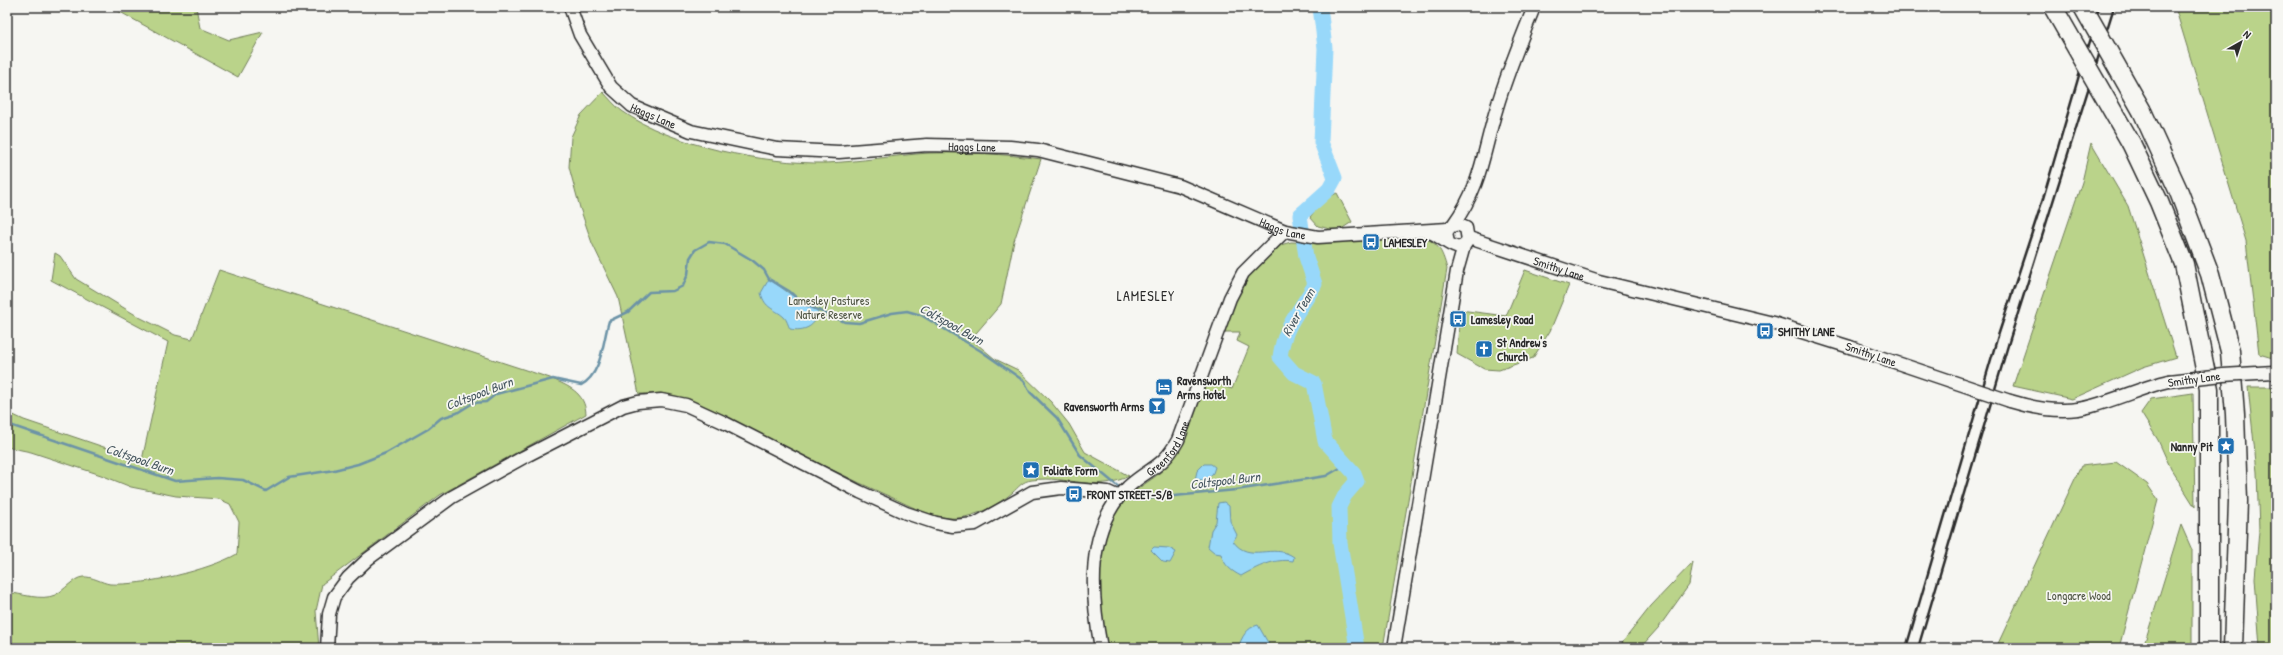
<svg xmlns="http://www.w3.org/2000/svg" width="2283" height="655" viewBox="0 0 2283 655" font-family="'Patrick Hand',sans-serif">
<rect width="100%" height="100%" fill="#f6f6f2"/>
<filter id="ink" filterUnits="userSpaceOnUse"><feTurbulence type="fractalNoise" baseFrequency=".025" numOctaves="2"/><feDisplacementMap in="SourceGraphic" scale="8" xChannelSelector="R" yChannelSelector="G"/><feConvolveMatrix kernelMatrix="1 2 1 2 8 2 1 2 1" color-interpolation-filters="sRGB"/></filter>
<g filter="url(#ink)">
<g fill="#bad38a" stroke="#727f5a">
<polygon points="111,7 196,7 200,28 229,40 263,32 238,77"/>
<polygon points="2175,7 2276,7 2276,359 2259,354 2246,241"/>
<path d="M603 92C609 98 615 106 622 111 671 146 765 164 825 163 860 162 895 155 930 153 967 152 1005 154 1041 159L1014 241 1001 304 971 339 995 359 1018 370 1051 402 1069 424 1085 452 1129 476C1095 493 1068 475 1032 480 1022 481 1019 487 1012 493 998 505 977 516 958 518 932 520 908 504 884 494 818 465 755 429 688 400L669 394H639L618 297 592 243 580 208 569 167 571 137 581 115Z"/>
<polygon points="2091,143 2128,206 2176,357 2143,367 2072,399 2013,386 2082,182"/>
<polygon points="1337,193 1352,222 1338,231 1318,226 1310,217 1323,200"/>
<path d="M1419 236C1438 242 1442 250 1447 269L1383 648H1101L1095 558 1119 497C1130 495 1136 490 1146 483 1187 457 1189 422 1205 380L1232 389 1249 347 1237 341 1240 332H1222L1247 273 1277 246 1291 242 1313 243Z"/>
<path d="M55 253 60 256 76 279 139 317 175 335 192 339 219 270 550 378C568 386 585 392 586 414L440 495 322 584 316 611 319 648H7V592C21 594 42 601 55 595 65 590 73 578 83 577 92 576 102 583 110 584 143 586 209 570 237 554L239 522 230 504 219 499 176 496 131 487 101 475 31 452 7 447V412L24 420 142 460 168 342 51 280Z"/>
<polygon points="1525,270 1569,285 1550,331 1533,358 1499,370 1484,369 1457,354 1460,310 1506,316"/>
<polygon points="2248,387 2276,387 2276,648 2260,648 2255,578 2259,531 2257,472"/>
<polygon points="2193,393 2195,507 2171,469 2158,440 2141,413 2151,399"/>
<polygon points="2116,462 2147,484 2158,500 2119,648 1996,648 2081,466"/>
<polygon points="2181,525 2192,550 2192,648 2143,648"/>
<polygon points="1693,562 1689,585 1659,627 1640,648 1618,648 1651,606"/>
</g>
<g fill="#98d8fa" stroke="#6c93a7">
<path d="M769 279C785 290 800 302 818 311 817 326 804 332 790 329 788 325 787 320 784 317 774 308 765 309 761 293Z"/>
<polygon points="1204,464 1211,464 1215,467 1213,473 1206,480 1195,480 1197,471"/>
<path d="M1224 502 1229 506 1230 521 1237 535 1233 541C1249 564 1273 542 1294 557L1293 561C1274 558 1257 567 1241 576 1231 571 1224 565 1221 554L1215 553 1208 547 1211 530 1216 522 1218 503Z"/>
<polygon points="1154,547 1169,548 1176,552 1170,563 1163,562 1151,550"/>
<path d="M1258 625 1271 648H1238C1242 637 1246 628 1258 625Z"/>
</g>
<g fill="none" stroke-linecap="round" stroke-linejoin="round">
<g stroke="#6c93a7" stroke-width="2.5">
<path d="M7 424 175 481 217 478 243 480 266 491 289 477 334 470 358 464 386 453 428 429 441 418 457 413 473 403 486 402 496 394 553 379 581 385C602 375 603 340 609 321L628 312 649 292 673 291 683 286 688 274 690 258 695 250 709 242 725 244 752 260 764 270 769 279 789 291 802 303 845 322 859 323 892 313 907 311 921 315 981 351 1024 381 1030 392 1057 418 1080 455 1121 489"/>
<polyline points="1126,494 1133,500 1236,490 1326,476 1347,464"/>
</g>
<path stroke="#98d8fa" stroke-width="15" d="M1320 7 1325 48 1321 142 1335 178 1329 189 1300 215 1306 257 1315 284C1301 310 1284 325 1280 357L1294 373 1314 383 1325 441 1354 473 1357 481 1345 495 1339 507 1340 543 1357 648"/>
<defs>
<g id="minor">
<path id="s1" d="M570 7 580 35 611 87 632 106 691 131 777 149 839 152 927 145 1010 147 1038 150 1180 186 1285 231 1318 237 1448 229"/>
<path d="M1453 225C1482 185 1483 152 1497 107 1507 73 1521 40 1534 7"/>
<path d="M1429 232C1442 235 1458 259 1468 240L1466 228 1457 224 1450 227 1446 233 1448 243"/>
<path id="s2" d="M1469 238 1599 281 1773 323 1850 347"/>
<path d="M2010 401C2036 409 2065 414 2092 406 2118 399 2143 387 2169 381"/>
<polyline points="327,648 329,614 334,597 348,578 368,559 452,497 524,457 623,406 638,402 661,400 686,405 723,422 860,492 906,513 936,523 953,526 975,524 1032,492 1061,488 1108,492 1119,497"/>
<path id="s3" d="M1101 648C1091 595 1085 528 1128 487 1150 467 1162 469 1178 440L1230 298 1243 273 1285 231"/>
<polyline points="1394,648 1457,271 1464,246"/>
</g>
<g id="highway">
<polyline points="2142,111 2179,192 2210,274 2230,351 2235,414 2238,501 2233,648"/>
<polyline points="2131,143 2159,202 2184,264 2209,389 2209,648"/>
</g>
</defs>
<use href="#minor" stroke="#2b2b2b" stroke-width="15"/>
<use href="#highway" stroke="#2b2b2b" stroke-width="21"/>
<use href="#minor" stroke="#f6f6f2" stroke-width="12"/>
<use href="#highway" stroke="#f6f6f2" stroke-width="18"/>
<g stroke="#2b2b2b" stroke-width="2.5">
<polyline points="1906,648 1997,339 2042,202 2099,7"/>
<polyline points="1918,648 2009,342 2114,7"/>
</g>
<defs>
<g id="minor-bridge">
<polyline points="1850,347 2010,401"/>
<polyline points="2169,381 2223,375 2274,372"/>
</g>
<g id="highway-bridge">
<polyline points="2053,7 2131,143"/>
<polyline points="2083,7 2142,111"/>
</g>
</defs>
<use href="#minor-bridge" stroke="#2b2b2b" stroke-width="15" stroke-linecap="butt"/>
<use href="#highway-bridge" stroke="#2b2b2b" stroke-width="21" stroke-linecap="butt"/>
<use href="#minor-bridge" stroke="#f6f6f2" stroke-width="12"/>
<use href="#highway-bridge" stroke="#f6f6f2" stroke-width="18"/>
</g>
</g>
<defs>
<symbol id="bus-square" viewBox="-11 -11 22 22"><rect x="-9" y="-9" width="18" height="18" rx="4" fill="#1f6fb2" stroke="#f6f6f2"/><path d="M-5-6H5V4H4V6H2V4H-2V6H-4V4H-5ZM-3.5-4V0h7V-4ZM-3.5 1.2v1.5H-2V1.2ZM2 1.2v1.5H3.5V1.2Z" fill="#fff"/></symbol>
<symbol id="church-square" viewBox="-11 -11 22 22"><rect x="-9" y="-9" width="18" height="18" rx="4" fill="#1f6fb2" stroke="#f6f6f2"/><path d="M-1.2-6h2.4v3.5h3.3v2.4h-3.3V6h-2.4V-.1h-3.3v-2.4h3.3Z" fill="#fff"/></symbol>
<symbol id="hotel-square" viewBox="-11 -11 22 22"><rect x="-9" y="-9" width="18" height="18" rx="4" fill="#1f6fb2" stroke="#f6f6f2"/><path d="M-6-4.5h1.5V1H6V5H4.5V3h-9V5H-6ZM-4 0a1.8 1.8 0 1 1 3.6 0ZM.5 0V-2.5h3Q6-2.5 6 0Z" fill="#fff"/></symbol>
<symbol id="bar-square" viewBox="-11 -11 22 22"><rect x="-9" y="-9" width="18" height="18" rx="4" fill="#1f6fb2" stroke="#f6f6f2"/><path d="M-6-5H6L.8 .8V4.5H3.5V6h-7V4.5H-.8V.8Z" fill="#fff"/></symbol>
<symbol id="sight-square" viewBox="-11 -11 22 22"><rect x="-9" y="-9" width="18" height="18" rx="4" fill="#1f6fb2" stroke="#f6f6f2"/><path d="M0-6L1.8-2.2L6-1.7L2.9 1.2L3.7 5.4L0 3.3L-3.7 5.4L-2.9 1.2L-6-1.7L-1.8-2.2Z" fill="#fff"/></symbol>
</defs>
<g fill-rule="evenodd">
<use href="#bus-square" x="1361" y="232" width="20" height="20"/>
<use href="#bus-square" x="1448" y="309" width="20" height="20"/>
<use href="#bus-square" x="1755" y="321" width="20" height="20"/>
<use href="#church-square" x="1474" y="339" width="20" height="20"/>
<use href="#hotel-square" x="1154" y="377" width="20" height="20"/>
<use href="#bar-square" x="1147" y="396" width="20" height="20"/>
<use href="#sight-square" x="2216" y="436" width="20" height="20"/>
<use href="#sight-square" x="1021" y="460" width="20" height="20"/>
<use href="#bus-square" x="1064" y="484" width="20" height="20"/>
</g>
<g text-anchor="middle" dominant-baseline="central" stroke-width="3.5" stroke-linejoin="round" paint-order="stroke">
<g font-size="12" fill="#2b2b2b" stroke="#f6f6f2">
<text stroke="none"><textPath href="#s1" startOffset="142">Haggs Lane</textPath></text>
<text stroke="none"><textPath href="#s1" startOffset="466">Haggs Lane</textPath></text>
<text stroke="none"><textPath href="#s1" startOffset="790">Haggs Lane</textPath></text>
<text stroke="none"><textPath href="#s2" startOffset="95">Smithy Lane</textPath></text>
<text transform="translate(1871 354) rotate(19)">Smithy Lane</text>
<text transform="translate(2194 379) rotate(-8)">Smithy Lane</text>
<text stroke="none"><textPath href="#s3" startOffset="227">Greenford Lane</textPath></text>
</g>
<g font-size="12" font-weight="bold" fill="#2b2b2b" stroke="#f6f6f2" text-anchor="start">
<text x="1384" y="242">LAMESLEY</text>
<text x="1471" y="319">Lamesley Road</text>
<text x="1778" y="331">SMITHY LANE</text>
<text x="1497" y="342">St Andrew's<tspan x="1497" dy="14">Church</tspan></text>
<text x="1177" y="380">Ravensworth<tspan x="1177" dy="14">Arms Hotel</tspan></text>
<text x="1144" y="406" text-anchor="end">Ravensworth Arms</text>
<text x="2213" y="446" text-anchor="end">Nanny Pit</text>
<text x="1044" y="470">Foliate Form</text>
<text x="1087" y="494">FRONT STREET-S/B</text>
</g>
<g font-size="12" fill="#4f5543" stroke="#f6f6f2">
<text x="829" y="300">Lamesley Pastures<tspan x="829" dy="14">Nature Reserve</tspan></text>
<text x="2079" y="595">Longacre Wood</text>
</g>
<g font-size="13" font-style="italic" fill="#46565f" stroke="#f6f6f2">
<text transform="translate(1298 312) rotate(-60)">River Team</text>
<text transform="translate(952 324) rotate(29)">Coltspool Burn</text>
<text transform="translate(479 393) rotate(-21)">Coltspool Burn</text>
<text transform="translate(140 459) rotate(19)">Coltspool Burn</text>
<text transform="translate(1225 480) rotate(-7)">Coltspool Burn</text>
</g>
<g font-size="14" letter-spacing="1" fill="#2b2b2b" stroke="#f6f6f2">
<text x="1146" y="295">LAMESLEY</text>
</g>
</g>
<rect width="2283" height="655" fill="none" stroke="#f6f6f2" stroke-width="24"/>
<rect x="12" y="12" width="2259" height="631" fill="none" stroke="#2b2b2b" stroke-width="1.5" filter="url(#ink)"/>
<g transform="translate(2241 42) rotate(39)" stroke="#f6f6f2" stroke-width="3" paint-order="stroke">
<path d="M0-3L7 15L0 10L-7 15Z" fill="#2b2b2b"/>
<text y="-6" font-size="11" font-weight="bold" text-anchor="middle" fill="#2b2b2b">N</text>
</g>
</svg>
